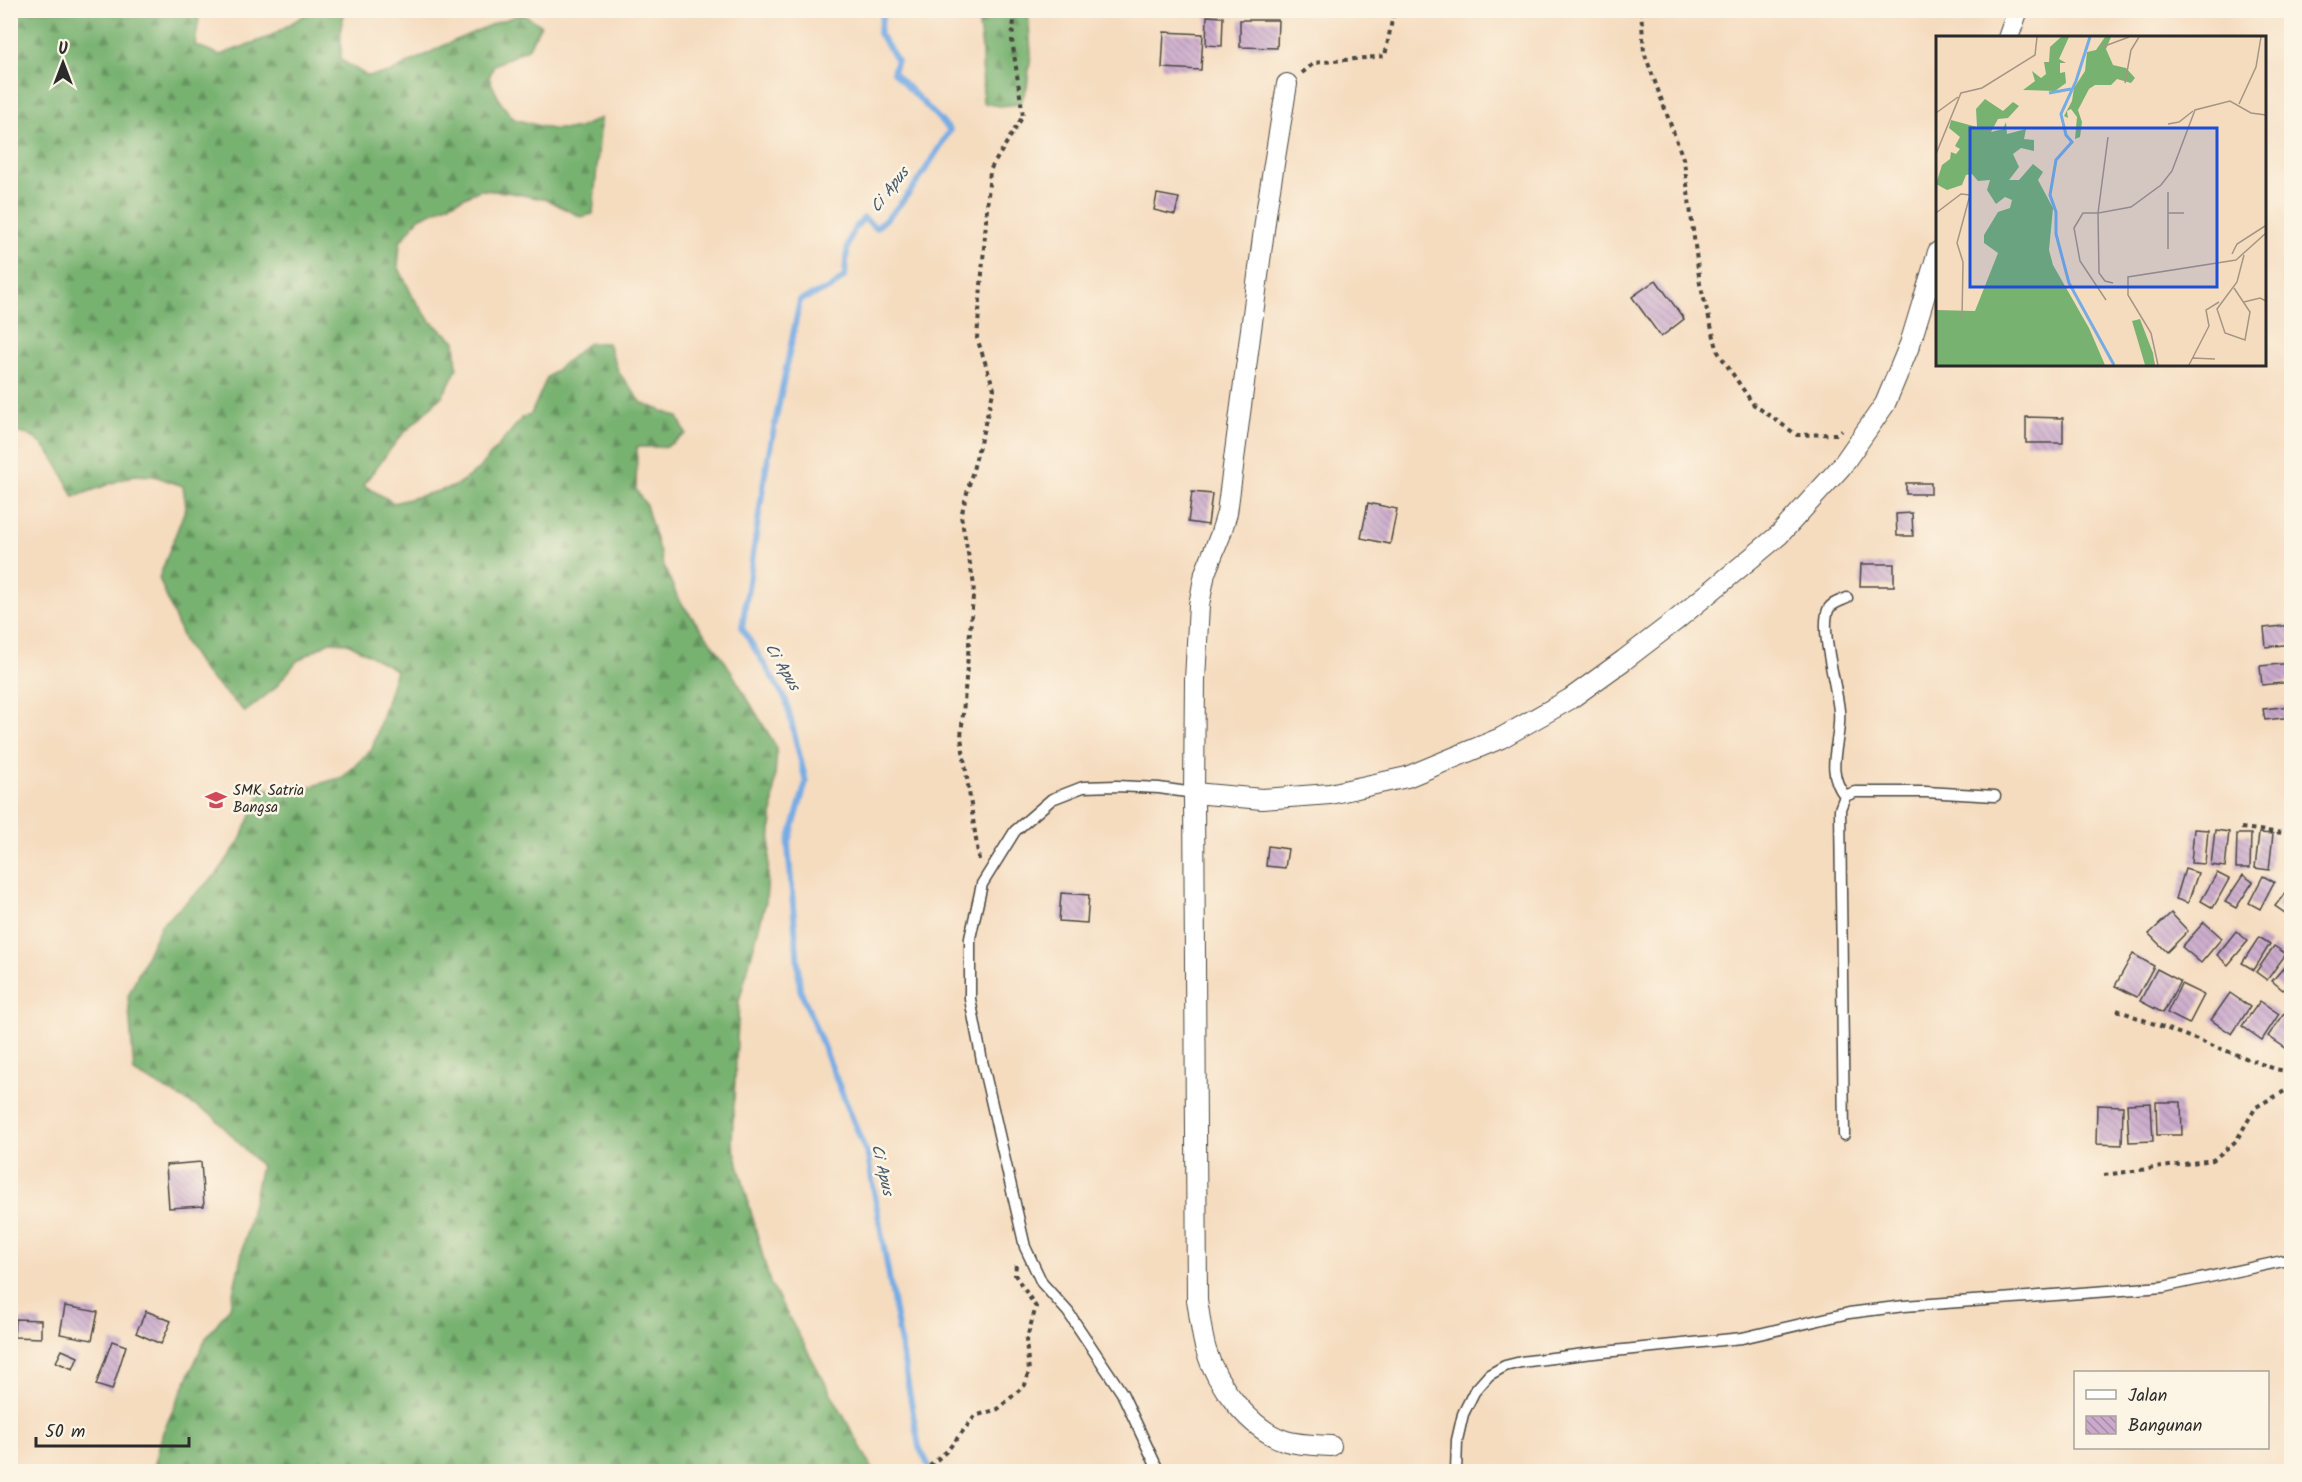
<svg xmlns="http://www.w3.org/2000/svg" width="2302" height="1482" viewBox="0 0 2302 1482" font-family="Kalam,sans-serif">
<defs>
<pattern id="forest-firs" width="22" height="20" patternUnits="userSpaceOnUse" patternTransform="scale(1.5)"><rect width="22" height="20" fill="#78b271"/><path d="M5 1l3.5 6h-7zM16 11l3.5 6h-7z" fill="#63915d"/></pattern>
<pattern id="building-back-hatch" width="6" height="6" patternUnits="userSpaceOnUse" patternTransform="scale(1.5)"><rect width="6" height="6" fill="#caa9cc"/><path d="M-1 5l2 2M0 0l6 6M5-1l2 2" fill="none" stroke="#a48aa6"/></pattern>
</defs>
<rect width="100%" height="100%" fill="#fcf5e5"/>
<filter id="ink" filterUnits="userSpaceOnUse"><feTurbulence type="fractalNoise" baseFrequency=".0167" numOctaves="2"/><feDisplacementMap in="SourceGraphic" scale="12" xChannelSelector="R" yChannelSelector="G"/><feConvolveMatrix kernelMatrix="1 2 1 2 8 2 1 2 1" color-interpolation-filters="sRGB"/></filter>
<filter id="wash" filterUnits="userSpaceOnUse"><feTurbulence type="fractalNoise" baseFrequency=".008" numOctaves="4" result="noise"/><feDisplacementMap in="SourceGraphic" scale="24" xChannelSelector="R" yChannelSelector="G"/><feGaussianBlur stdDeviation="1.35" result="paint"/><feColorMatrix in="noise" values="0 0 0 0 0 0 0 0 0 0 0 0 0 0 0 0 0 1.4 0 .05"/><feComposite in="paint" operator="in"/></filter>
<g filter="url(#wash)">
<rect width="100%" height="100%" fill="#f5dcbf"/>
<g fill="url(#forest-firs)" stroke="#526e4e" stroke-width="1.5">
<path d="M35 11H200L195 45 220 55 269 37 308 13 309 11H345L341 27V60L367 76 389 73 447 44 495 23 522 14 541 25 528 49 494 65 489 78 501 103 514 119 551 129H577L601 118 593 214 581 217 548 200 507 192 480 190 419 218 400 242 398 266 413 297 430 321 455 341 457 369 443 395 399 438 363 485 394 503 453 487 478 470 522 418 531 414 547 378 588 343H608L619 373 642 403 678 417 686 434 666 447H637L636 490 646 505 663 564 679 600 723 658 777 748 766 901 739 1001 732 1141 770 1283 874 1471H153L163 1432 206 1338 230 1307 261 1166 212 1115 134 1072 128 996 161 925 217 874 239 842 263 789 305 788 343 777 372 749 396 670 348 643 329 642 297 661 274 689 245 712 204 672 184 641 159 578 186 507 183 486 154 476 134 475 74 497C60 471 46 430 11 433V11H30L32 12Z"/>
<polygon points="977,11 1028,11 1031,54 1027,87 1020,104 999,106 983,103 982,48"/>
</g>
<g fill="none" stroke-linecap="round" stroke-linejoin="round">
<path stroke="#76ace4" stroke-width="6" d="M884 10 879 33 897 60 893 72 950 130C929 164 907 203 876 228L864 218C845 236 847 251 845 276L831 288 800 300 766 468 742 628 786 700 806 782 788 845 800 989 868 1157 919 1447 932 1472"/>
</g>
<g id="blocks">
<g fill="url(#building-back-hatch)">
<polygon points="1207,16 1223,17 1222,46 1206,45"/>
<polygon points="1240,20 1278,20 1277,48 1240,47"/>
<polygon points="1164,32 1203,34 1201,70 1162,68"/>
<polygon points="1157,194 1179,198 1175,215 1154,210"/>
<polygon points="1656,280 1684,319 1661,337 1632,297"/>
<polygon points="2026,417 2063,418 2063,443 2026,443"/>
<polygon points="2292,430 2292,459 2289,460 2285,431"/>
<rect x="1906" y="483" width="25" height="11"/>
<polygon points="1192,492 1212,494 1208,525 1188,522"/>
<polygon points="1368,503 1397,509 1390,544 1361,538"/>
<polygon points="1912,513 1913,536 1897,536 1896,514"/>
<polygon points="1861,564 1894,564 1894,586 1860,586"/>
<polygon points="2292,625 2292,644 2266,647 2264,628"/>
<polygon points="2292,663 2292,682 2262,685 2260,666"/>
<polygon points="2292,706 2292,717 2265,720 2263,709"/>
<polygon points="2194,829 2208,830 2205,864 2191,863"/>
<polygon points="2215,830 2229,832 2225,867 2211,865"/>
<polygon points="2259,833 2273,834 2269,870 2255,868"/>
<polygon points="2237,834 2251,834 2250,868 2236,868"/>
<polygon points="1268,846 1288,849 1285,868 1266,866"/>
<polygon points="2185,869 2198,873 2188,903 2176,899"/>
<polygon points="2217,873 2229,879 2213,908 2201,901"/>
<polygon points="2243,875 2253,882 2236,908 2225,902"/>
<polygon points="2263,876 2274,882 2260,909 2249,903"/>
<polygon points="2292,884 2292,905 2285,913 2275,906"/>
<polygon points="1061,893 1089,895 1087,923 1059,921"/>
<polygon points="2171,913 2188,931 2167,952 2149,934"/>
<polygon points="2204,922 2222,938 2201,963 2182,947"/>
<polygon points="2236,931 2248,941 2228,965 2217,955"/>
<polygon points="2259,937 2270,944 2254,970 2242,963"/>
<polygon points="2274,946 2286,954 2267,980 2256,972"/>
<polygon points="2133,954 2154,966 2137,997 2115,986"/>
<polygon points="2292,958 2292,981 2283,990 2272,981"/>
<polygon points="2157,969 2180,981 2163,1013 2140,1001"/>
<polygon points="2181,984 2204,995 2189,1024 2167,1013"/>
<polygon points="2230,993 2250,1007 2232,1034 2211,1020"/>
<polygon points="2260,1001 2279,1014 2262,1040 2242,1026"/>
<polygon points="2287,1010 2292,1013 2292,1043 2287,1049 2268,1036"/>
<polygon points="2156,1102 2181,1102 2182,1135 2157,1135"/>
<polygon points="2151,1103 2153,1141 2129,1142 2127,1104"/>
<polygon points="2097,1105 2123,1106 2122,1145 2096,1144"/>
<polygon points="201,1162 204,1206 169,1208 166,1165"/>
<polygon points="65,1306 98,1312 92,1340 60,1334"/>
<polygon points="146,1311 171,1321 161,1344 136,1333"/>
<polygon points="15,1319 41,1320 41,1338 14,1337"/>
<polygon points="112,1341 126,1346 112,1390 96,1385"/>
<polygon points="62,1350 78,1357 73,1369 56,1362"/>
</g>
</g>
</g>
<g filter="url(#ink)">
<use href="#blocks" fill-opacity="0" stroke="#494641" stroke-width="1.5"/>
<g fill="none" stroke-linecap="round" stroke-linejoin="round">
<defs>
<g id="lane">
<path d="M1845 796C1823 768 1842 743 1839 711 1837 686 1820 632 1828 610 1831 603 1841 601 1847 598"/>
<polyline points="1844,1135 1840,809 1845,796 1855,792 1926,792 1995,796"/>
<polyline points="1159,1472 1122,1393 1068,1312 1042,1283 1025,1247 982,1061 970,999 970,938 982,884 1015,831 1052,799 1083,787 1117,786 1159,788 1194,793"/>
<polyline points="1456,1472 1457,1440 1463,1414 1474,1392 1489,1375 1505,1366 1521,1362 1584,1354 1742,1338 1849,1313 1904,1306 2163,1287 2292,1259"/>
</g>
<g id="street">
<polyline points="2008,38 2018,10"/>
<polyline points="1194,793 1195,680 1199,605 1205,573 1220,536 1227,513 1267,207 1287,84"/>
<path d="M1331 1446C1317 1445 1299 1445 1286 1441 1250 1430 1216 1384 1206 1350 1201 1334 1200 1316 1197 1300L1194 793 1262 799 1330 794 1407 777 1501 738 1570 699 1624 660 1675 621 1779 535 1841 467 1885 404 1910 344 1938 252"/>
</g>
</defs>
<use href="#lane" stroke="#494641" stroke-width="13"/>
<use href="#street" stroke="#494641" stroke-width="22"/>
<g stroke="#494641" stroke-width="4" stroke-dasharray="4.5 4.5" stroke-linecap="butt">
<polyline points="1641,10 1644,52 1684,161 1700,284 1718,352 1753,404 1797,435 1836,434 1842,430"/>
<polyline points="1302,73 1314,63 1385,56 1394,10"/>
<polyline points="2241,828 2292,834"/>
<polyline points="979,860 961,737 974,585 961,516 994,389 977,338 990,170 1023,116 1012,40 1015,10"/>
<polyline points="2117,1010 2275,1069 2292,1072"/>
<polyline points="2104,1175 2213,1160 2236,1141 2256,1107 2292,1087"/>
<polyline points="923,1472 947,1451 975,1416 998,1409 1025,1385 1029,1371 1026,1341 1036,1307 1015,1275 1016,1264"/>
</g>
<use href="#lane" stroke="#fff" stroke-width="10"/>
<use href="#street" stroke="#fff" stroke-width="20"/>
</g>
</g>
<defs>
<symbol id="school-bare" viewBox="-9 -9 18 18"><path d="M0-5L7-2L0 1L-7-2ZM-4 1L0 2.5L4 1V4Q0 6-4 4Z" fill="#d1495b" stroke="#fcf5e5" stroke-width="2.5" paint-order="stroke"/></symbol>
</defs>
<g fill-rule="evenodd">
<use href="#school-bare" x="201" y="785" width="30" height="30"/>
</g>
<g text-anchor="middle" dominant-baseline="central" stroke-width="5" stroke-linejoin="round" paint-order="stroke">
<g font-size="15" fill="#2b2b2b" stroke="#fcf5e5" text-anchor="start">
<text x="233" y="791">SMK Satria<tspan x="233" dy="17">Bangsa</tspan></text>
</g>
<g font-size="16" font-style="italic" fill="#45586c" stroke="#fcf5e5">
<text transform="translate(890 190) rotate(-52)">Ci Apus</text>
<text transform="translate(782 667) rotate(59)">Ci Apus</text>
<text transform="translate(882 1170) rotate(77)">Ci Apus</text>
</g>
</g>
<g transform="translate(1936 36)">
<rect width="330" height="330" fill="#f5dcbf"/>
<path d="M125 1H133L123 23 130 27H124V37L129 36 130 47 119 55 87 54 99 45 96 35 105 42 110 38 108 26H113L114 11ZM169 1H175L170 13 177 29 190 32 199 42 195 47 181 43 175 49H159L153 53 142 74 146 86 144 101 139 103 141 81 135 73 131 75 132 82 128 80 136 65 138 52 149 35 151 16 160 14ZM49 63 67 75 77 66 83 70 72 82 62 83 55 96 67 93 70 86 71 98 90 93 88 103 98 104V115L85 112 77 118 83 131 73 144H83L97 128 107 136 102 144 117 172 113 214 117 229 153 292 169 329H0V274L39 275 62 217 48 207V199L62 176 74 172 76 164 69 161 60 168 51 154 54 144 42 145 36 138 30 139 26 149 11 154 0 148 6 129 14 123 15 116 20 118 24 113 19 110 24 101 13 92 15 84 41 91 40 73ZM204 283 217 317 219 329H209L196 285Z" fill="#78b271"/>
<path fill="none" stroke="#76ace4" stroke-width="3" d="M154 1 140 45 125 78 130 99 136 106 120 124 114 159 120 176V198L133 247 178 329M113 57 135 53"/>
<path fill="none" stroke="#a49584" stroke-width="1.5" d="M166 11 193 1M189 47 195 14 203 1M303 68 320 31 325 1M0 77 22 61M232 88 243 86 257 75M0 118 25 57 46 52 99 19 101 1M0 177 25 158 34 159 21 207 27 226 26 282M232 177V156M232 213V177H248M296 218 301 208 329 190M177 247 169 245 163 237 162 177 195 171 225 149 236 135 259 74 294 65 315 77 330 79M298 252 314 276 309 304 289 297 281 273 301 246 308 219M170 264 144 225 138 192 147 177H162L172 101M308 266 324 262 330 265M256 322 279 323M222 329 215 297 192 259V241L300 224 330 197M253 329 273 290 270 274 283 266"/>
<path fill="#1d4ed8" fill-opacity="0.15" stroke="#1d4ed8" stroke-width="3" d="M34 92H281V251H34Z"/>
<rect width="330" height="330" fill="none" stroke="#2b2b2b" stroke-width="3"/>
</g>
<rect width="2302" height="1482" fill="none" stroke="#fcf5e5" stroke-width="36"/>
<rect x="2074" y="1371" width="195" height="78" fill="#fcf5e5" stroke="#a8a49b" stroke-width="1.5"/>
<rect x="2086" y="1390" width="30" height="9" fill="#ffffff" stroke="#a8a49b" stroke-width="1.5"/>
<text x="2128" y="1401" font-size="18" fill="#2b2b2b">Jalan</text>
<rect x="2086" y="1416" width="30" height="18" fill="url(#building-back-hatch)" stroke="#a8a49b" stroke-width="1.5"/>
<text x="2128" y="1431" font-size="18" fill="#2b2b2b">Bangunan</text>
<g transform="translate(63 63)" stroke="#fcf5e5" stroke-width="4.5" paint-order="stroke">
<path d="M0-4.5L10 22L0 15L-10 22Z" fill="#2b2b2b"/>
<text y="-9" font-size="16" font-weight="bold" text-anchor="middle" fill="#2b2b2b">U</text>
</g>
<path d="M36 1437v9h153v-9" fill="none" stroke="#2b2b2b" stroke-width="3"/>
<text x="45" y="1437" font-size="18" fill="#2b2b2b" stroke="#fcf5e5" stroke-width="4.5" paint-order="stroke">50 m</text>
</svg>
